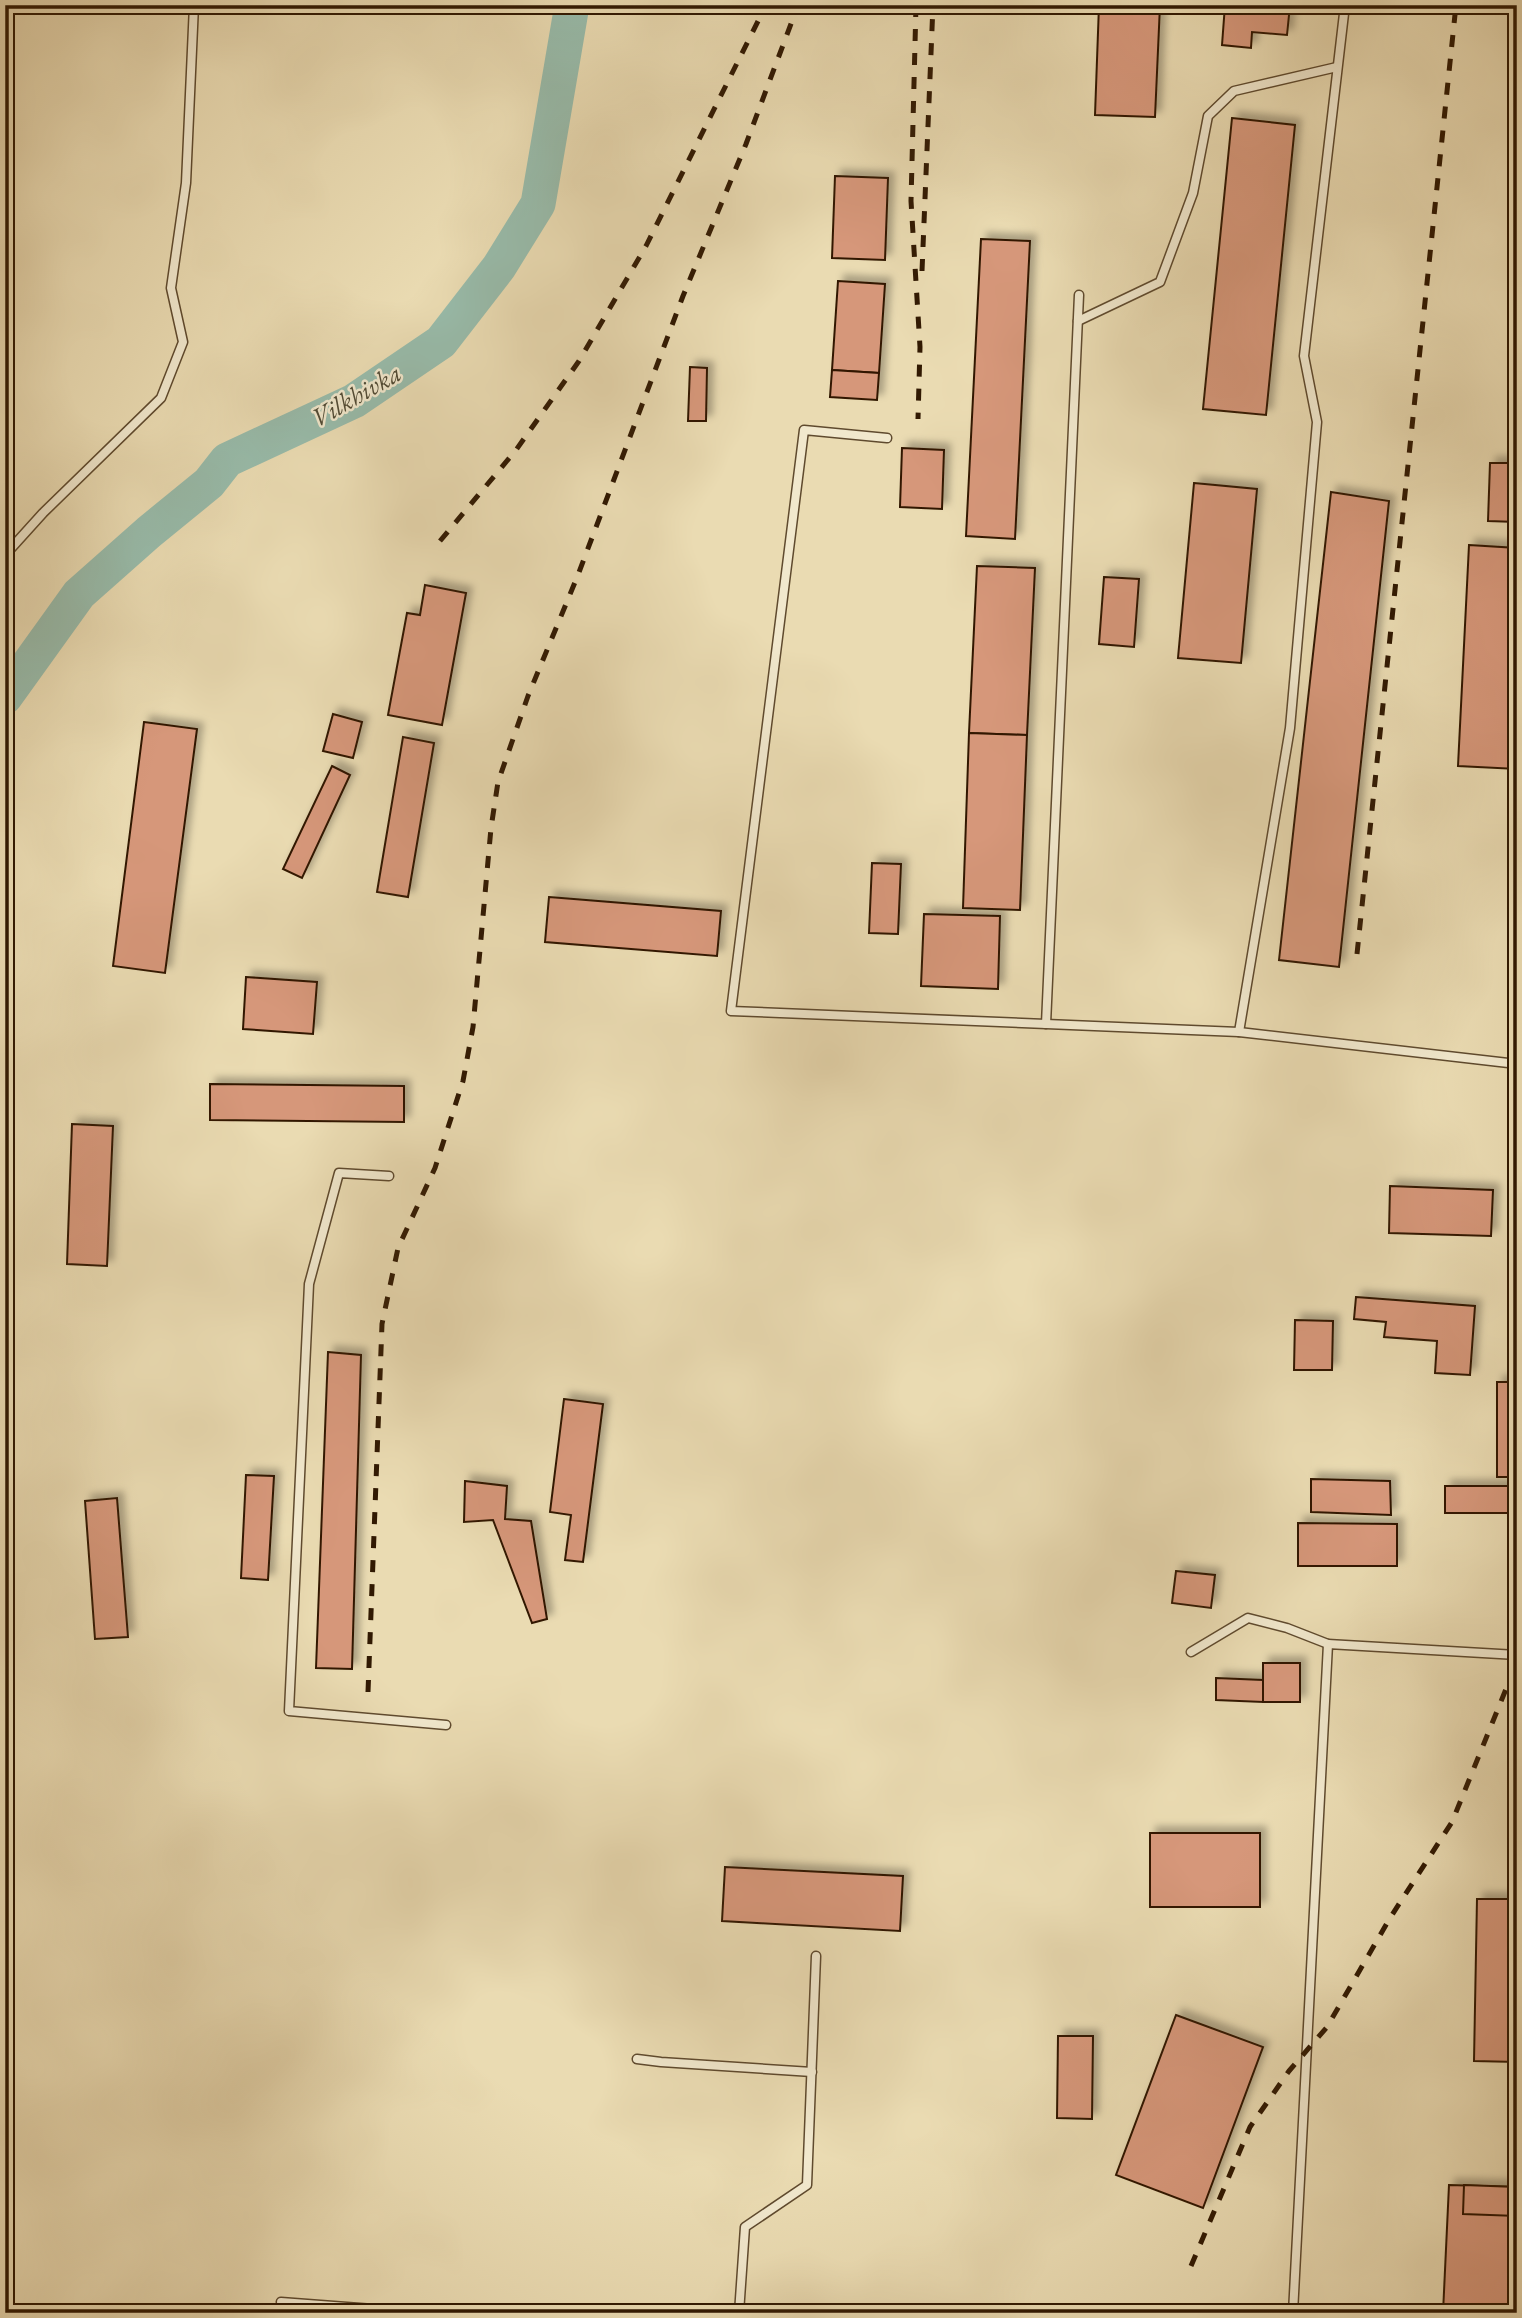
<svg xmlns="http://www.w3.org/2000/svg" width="1522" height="2318" viewBox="0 0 1522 2318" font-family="'EB Garamond',serif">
<defs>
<filter id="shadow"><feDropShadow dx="6" dy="-6" stdDeviation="3.5" flood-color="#0004"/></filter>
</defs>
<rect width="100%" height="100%" fill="#eadbb2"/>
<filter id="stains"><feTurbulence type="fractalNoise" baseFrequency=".00286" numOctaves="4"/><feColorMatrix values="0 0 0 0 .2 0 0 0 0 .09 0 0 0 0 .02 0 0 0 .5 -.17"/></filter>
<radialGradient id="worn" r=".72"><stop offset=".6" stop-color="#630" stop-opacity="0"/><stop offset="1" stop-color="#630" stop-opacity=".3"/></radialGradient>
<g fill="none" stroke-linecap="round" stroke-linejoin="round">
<polyline stroke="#98bbaa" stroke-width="35" points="5,697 79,594 149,532 209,483 227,460 354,401 441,342 499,267 538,204 572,5"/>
</g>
<g fill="#d6977a" stroke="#311902" stroke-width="2" filter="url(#shadow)">
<polygon points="1099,5 1160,5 1155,117 1095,115"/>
<polygon points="1225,5 1290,5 1287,35 1252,32 1251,48 1222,45"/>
<polygon points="1232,118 1295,125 1266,415 1203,409"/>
<polygon points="835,176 888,178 885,260 832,258"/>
<polygon points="981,239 1030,241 1015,539 966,536"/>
<polygon points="838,281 885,284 879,373 832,370"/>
<polygon points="690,367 707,368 706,421 688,421"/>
<polygon points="832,370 879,373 877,400 830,397"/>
<polygon points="902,448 944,450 942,509 900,507"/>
<polygon points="1490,463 1517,463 1517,522 1488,521"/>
<polygon points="1194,483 1257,489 1241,663 1178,658"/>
<polygon points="1331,492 1389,501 1339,967 1279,960"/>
<polygon points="1469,545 1517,548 1517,769 1458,766"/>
<polygon points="977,566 1035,568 1027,735 969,733"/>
<polygon points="1104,577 1139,579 1134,647 1099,644"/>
<polygon points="425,585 466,593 442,725 388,715 407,613 420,615"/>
<polygon points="333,714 362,722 353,758 323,751"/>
<polygon points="144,722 197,729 165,973 113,966"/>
<polygon points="969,733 1027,735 1020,910 963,908"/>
<polygon points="403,737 434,743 408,897 377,892"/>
<polygon points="332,766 350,775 302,878 283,869"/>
<polygon points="872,863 901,864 898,934 869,933"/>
<polygon points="549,897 721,911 717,956 545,942"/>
<polygon points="924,914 1000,916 998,989 921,986"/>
<polygon points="246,977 317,982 313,1034 243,1029"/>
<polygon points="210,1084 404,1086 404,1122 210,1120"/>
<polygon points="72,1124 113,1126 107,1266 67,1264"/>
<polygon points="1390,1186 1493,1190 1491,1236 1389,1233"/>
<polygon points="1356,1297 1475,1306 1470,1375 1435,1373 1437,1341 1384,1337 1386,1322 1354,1319"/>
<polygon points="1295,1320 1333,1321 1332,1370 1294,1370"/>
<polygon points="1512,1335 1517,1335 1517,1381 1509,1380"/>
<polygon points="328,1352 361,1355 352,1669 316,1668"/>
<rect x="1497" y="1382" width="20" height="95"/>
<polygon points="564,1399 603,1404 583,1562 565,1560 571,1515 550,1512"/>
<polygon points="246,1475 274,1476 268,1580 241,1578"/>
<polygon points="1311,1479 1390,1481 1391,1515 1311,1512"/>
<polygon points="465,1481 507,1486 505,1519 531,1521 547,1619 532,1623 493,1520 464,1522"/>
<rect x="1445" y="1486" width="72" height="27"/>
<polygon points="117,1498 128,1637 95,1639 85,1501"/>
<polygon points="1298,1523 1397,1524 1397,1566 1298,1566"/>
<polygon points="1176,1571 1215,1575 1211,1608 1172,1603"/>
<rect x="1263" y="1663" width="37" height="39"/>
<polygon points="1216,1678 1263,1680 1263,1702 1216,1700"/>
<rect x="1150" y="1833" width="110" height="74"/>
<polygon points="725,1867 903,1876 900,1931 722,1921"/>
<polygon points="1477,1899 1517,1899 1517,2062 1474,2061"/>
<polygon points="1176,2015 1263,2047 1203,2208 1116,2175"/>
<polygon points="1058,2036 1093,2036 1092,2119 1057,2118"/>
<polygon points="1449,2185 1517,2187 1517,2313 1443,2313"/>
<polygon points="1464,2185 1517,2187 1517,2216 1463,2214"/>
</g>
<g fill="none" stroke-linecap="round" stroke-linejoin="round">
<defs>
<g id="service">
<polyline points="1078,321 1160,282 1193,193 1208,116 1234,91 1337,67"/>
<polyline points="887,438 804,430 731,1011 1239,1032 1517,1064"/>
<polyline points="5,555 43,513 161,398 183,342 171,288 186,183 194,5"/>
<polyline points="1046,1024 1079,295"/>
<polyline points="1239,1032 1290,728 1317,422 1304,356 1345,5"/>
<polyline points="389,1176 339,1173 309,1284 289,1711 446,1725"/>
<polyline points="1191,1652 1248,1618 1287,1628 1328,1644"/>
<polyline points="637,2059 661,2062 812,2072"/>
<polyline points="281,2302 426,2313"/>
<polyline points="739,2313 745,2227 807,2185 816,1956"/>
<polyline points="1293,2313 1328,1644 1517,1655"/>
</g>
</defs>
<use href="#service" stroke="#5f4a2e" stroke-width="11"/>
<use href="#service" stroke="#f1e8cd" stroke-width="8"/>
<g stroke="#311902" stroke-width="5" stroke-dasharray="12 12" stroke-linecap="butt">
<polyline points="916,5 911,201 920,347 918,419"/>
<polyline points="922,271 933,5"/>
<polyline points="440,541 516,450 579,361 646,246 766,5"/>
<polyline points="1357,954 1456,5"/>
<polyline points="368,1692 382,1324 398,1248 435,1168 463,1081 473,1027 491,828 498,782 528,696 578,575 683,296 746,144 798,5"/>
<polyline points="1191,2266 1250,2127 1289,2071 1327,2027 1390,1918 1452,1822 1517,1662"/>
</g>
</g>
<g text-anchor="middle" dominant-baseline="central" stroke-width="5" stroke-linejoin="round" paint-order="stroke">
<g font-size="26" font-style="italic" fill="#504a34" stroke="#f1e8cd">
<text transform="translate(356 395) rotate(-30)">Vilkhivka</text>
</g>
</g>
<rect width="1522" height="2318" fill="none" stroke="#eadbb2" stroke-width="28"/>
<rect x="7" y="7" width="1508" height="2304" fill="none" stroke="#311902" stroke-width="3.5"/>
<rect x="14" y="14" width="1494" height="2290" fill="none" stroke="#311902" stroke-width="2"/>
<rect width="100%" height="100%" filter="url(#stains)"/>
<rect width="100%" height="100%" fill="url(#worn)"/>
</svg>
